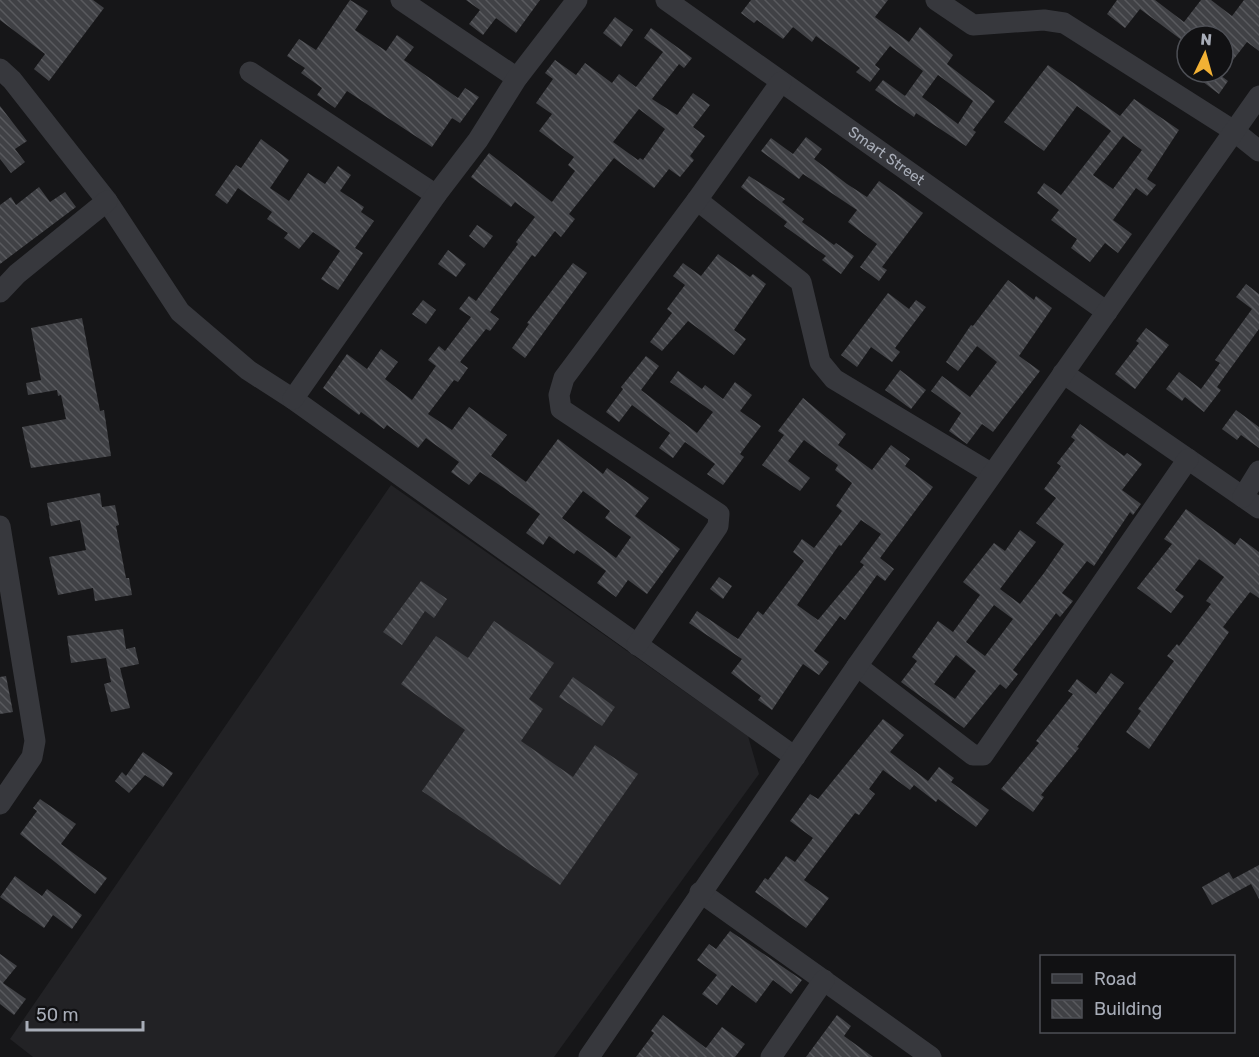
<svg xmlns="http://www.w3.org/2000/svg" width="1259" height="1057" viewBox="0 0 1259 1057" font-family="Rubik,sans-serif">
<defs>
<pattern id="building-back-hatch" width="6" height="6" patternUnits="userSpaceOnUse" patternTransform="scale(1.5)"><rect width="6" height="6" fill="#404145"/><path d="M-1 5l2 2M0 0l6 6M5-1l2 2" fill="none" stroke="#595a5e"/></pattern>
</defs>
<rect width="100%" height="100%" fill="#161618"/>
<polygon fill="#222225" points="391,485 748,736 759,774 554,1057 33,1057 10,1039"/>
<g fill="url(#building-back-hatch)" fill-rule="evenodd">
<polygon points="0,0 93,0 104,8 49,81 34,69 45,54 0,20"/>
<polygon points="350,0 368,11 355,30 386,51 397,35 414,47 404,60 458,98 465,88 479,97 460,123 452,118 432,147 347,91 335,108 317,95 322,88 301,73 305,68 287,56 299,39 316,50"/>
<polygon points="466,0 540,0 516,33 496,18 483,35 469,24 480,10"/>
<path d="M751 0H888L875 17 909 42 920 27 953 55 947 64 995 101 973 130 976 132 966 146 916 113 914 117 875 90 883 80 905 96 923 71 890 46 875 65 880 69 870 82 856 72 860 68 816 36 812 42 793 27 783 39 757 20 754 23 741 13ZM938 75 973 101 958 124 922 97Z"/>
<polygon points="1117,0 1155,0 1184,22 1201,0 1211,0 1232,16 1244,0 1259,0 1259,51 1247,42 1223,73 1223,36 1187,36 1187,44 1140,9 1125,28 1107,14"/>
<polygon points="615,17 633,30 621,47 603,33"/>
<path d="M651 28 692 58 684 68 679 64 652 99 677 115 693 93 710 105 693 127 705 136 690 156 694 160 680 177 669 169 654 188 614 158 569 214 575 219 561 237 555 231 535 257 532 255 490 312 499 319 490 331 486 329 460 362 468 368 458 382 454 380 428 414 452 430 469 407 507 435 491 456 526 482 558 439 603 474 607 468 649 498 635 516 680 549 647 594 628 580 616 597 597 583 606 571 577 550 574 554 549 536 543 545 526 533 540 514 504 488 480 472 469 485 451 472 459 462 426 438 418 448 387 425 384 429 361 412 359 415 323 388 347 354 367 369 381 349 398 362 385 379 412 400 436 366 428 360 439 346 445 351 471 317 459 309 469 296 476 301 518 244 516 242 535 217 515 202 511 207 471 177 489 153 552 202 575 171 568 165 574 157 539 131 552 114 536 103 553 79 545 73 555 60 576 75 585 63 612 83 619 74 636 87 663 52 644 38ZM639 109 665 129 643 160 640 158 638 160 613 142ZM583 491 610 511 605 518 631 537 616 558 562 518Z"/>
<path d="M1048 65 1120 116 1134 99 1179 130 1147 179 1156 185 1147 196 1136 188 1113 220 1132 234 1118 253 1105 243 1090 262 1071 248 1077 239 1051 220 1059 210 1037 193 1044 183 1061 195 1111 131 1077 106 1044 151 1004 122ZM1123 136 1142 150 1113 189 1093 175Z"/>
<polygon points="1190,72 1216,72 1228,81 1219,94"/>
<polygon points="0,106 27,141 15,149 25,162 11,173 0,159"/>
<polygon points="806,137 822,149 814,159 847,184 867,197 879,181 923,213 882,267 887,270 879,281 860,267 877,244 848,222 857,210 803,174 799,179 761,151 771,138 793,154"/>
<polygon points="261,139 289,160 270,188 289,201 308,173 325,184 338,166 351,175 340,191 364,207 361,212 374,221 355,248 363,253 338,290 321,279 340,251 313,232 299,249 284,238 288,233 267,219 272,212 238,188 227,204 215,195 236,165 241,168"/>
<polygon points="749,176 785,199 782,202 804,219 802,222 834,245 836,243 854,256 841,274 822,260 826,256 784,226 787,222 741,187"/>
<polygon points="39,187 50,202 65,192 76,207 0,264 0,205 11,197 16,205"/>
<polygon points="477,225 493,236 484,248 469,236"/>
<polygon points="448,250 466,264 456,277 438,264"/>
<polygon points="718,254 750,277 753,274 766,284 734,330 746,339 734,355 688,321 662,351 650,342 672,313 667,309 685,285 673,276 683,263 701,276"/>
<polygon points="573,263 587,273 525,358 512,348 529,324 527,323"/>
<polygon points="1008,280 1034,300 1036,296 1052,308 1019,356 1040,371 993,432 982,424 967,444 949,431 961,413 931,391 942,376 970,397 997,362 977,346 958,371 946,362 971,325 973,326"/>
<polygon points="1246,284 1259,294 1259,329 1217,387 1221,390 1204,412 1185,397 1182,401 1166,389 1179,372 1201,389 1220,363 1215,360 1252,309 1236,297"/>
<polygon points="888,293 909,309 916,300 926,307 895,348 900,352 892,362 871,347 857,367 841,355"/>
<polygon points="423,300 436,310 426,324 412,314"/>
<polygon points="82,318 100,411 104,410 111,456 31,468 22,427 66,419 61,395 58,396 57,390 28,395 26,383 41,380 31,328"/>
<polygon points="1146,328 1169,345 1135,389 1115,374 1139,343 1136,341"/>
<polygon points="646,356 659,366 641,390 697,433 713,412 670,382 678,371 702,389 705,385 723,399 735,382 752,395 740,411 761,426 740,454 744,457 723,485 707,474 715,464 685,442 673,458 659,448 670,433 632,405 619,422 606,412 623,389 621,387"/>
<polygon points="900,370 926,390 911,409 885,390"/>
<path d="M803 398 846 434 838 445 872 470 891 445 910 459 905 466 933 487 880 558 894 569 885 581 877 575 845 620 840 616 814 651 829 662 819 675 803 664 772 710 758 700 761 696 731 673 742 659 689 623 697 611 738 639 758 611 763 615 804 561 793 552 802 539 814 548 842 511 836 506 852 483 835 470 838 465 804 440 788 461 810 478 800 491 762 465 784 435 778 431ZM861 520 881 534 860 562 864 565 818 620 797 605 839 545 841 546Z"/>
<polygon points="1236,410 1259,427 1259,448 1241,435 1237,440 1222,429"/>
<path d="M1080 424 1124 456 1127 453 1142 464 1122 490 1141 504 1133 515 1130 512 1094 566 1087 561 1062 593 1073 601 1060 617 1056 613 1039 636 1013 670 1018 674 1006 689 1000 684 964 728 901 682 917 661 912 657 938 621 953 632 980 595 963 582 994 543 1005 551 1020 530 1036 542 1000 589 1020 604 1044 573 1064 544 1036 523 1056 498 1044 489 1061 466 1057 463 1075 440 1071 437ZM994 605 1013 619 985 656 966 642ZM956 655 976 671 955 699 934 684Z"/>
<polygon points="100,493 102,507 115,505 119,525 116,526 126,578 129,578 132,595 95,601 93,588 58,595 49,557 86,550 80,520 51,526 47,503"/>
<polygon points="1186,509 1235,545 1240,538 1259,552 1259,598 1250,592 1223,627 1229,632 1149,749 1126,732 1141,711 1138,709 1174,661 1167,656 1177,644 1179,646 1211,604 1206,601 1224,577 1199,559 1175,590 1184,596 1171,613 1137,588 1172,544 1164,539"/>
<polygon points="719,577 732,586 723,599 710,589"/>
<polygon points="421,581 447,599 434,618 425,611 402,645 383,632"/>
<polygon points="494,621 554,663 529,699 543,709 521,741 573,777 595,745 638,774 560,885 422,791 465,730 401,684 436,636 468,658"/>
<polygon points="123,629 126,649 135,647 139,664 120,668 130,708 111,712 104,684 111,682 106,658 71,663 67,636"/>
<polygon points="1111,673 1124,683 1077,747 1079,748 1041,795 1044,797 1033,812 1001,789 1039,743 1036,741 1073,694 1068,691 1077,679 1096,694"/>
<polygon points="6,676 13,712 0,714 0,677"/>
<polygon points="573,677 615,707 602,726 559,697"/>
<polygon points="883,719 904,735 890,752 928,781 939,767 954,778 951,782 989,810 976,827 938,799 936,802 914,785 910,790 883,770 869,789 875,794 859,815 855,813 804,880 829,898 806,928 755,892 765,878 768,880 786,856 795,862 813,838 790,821 810,794 818,799"/>
<polygon points="143,752 173,773 163,787 145,775 129,793 115,781 122,772 126,776"/>
<polygon points="40,799 76,824 61,844 107,878 95,894 20,834 37,811 33,808"/>
<polygon points="1259,865 1259,899 1251,884 1212,905 1202,887 1229,872 1233,879"/>
<polygon points="15,876 42,896 47,889 82,915 72,929 53,915 44,928 0,897"/>
<polygon points="730,931 802,980 791,994 773,980 756,1003 732,985 717,1005 702,994 717,975 697,960 709,944 716,949"/>
<polygon points="0,954 17,966 3,983 26,999 14,1015 0,1004"/>
<polygon points="663,1015 706,1048 722,1027 745,1044 735,1057 636,1057 654,1033 651,1031"/>
<polygon points="837,1015 851,1026 844,1036 873,1057 806,1057"/>
</g>
<g fill="none" stroke-linecap="round" stroke-linejoin="round">
<g stroke="#37383d" stroke-width="21">
<polyline points="401,0 517,78"/>
<path id="s1" d="M666 0 1107 312"/>
<polyline points="936,0 973,25 1044,20 1064,23 1234,131 1259,151"/>
<polyline points="0,69 12,80 107,201 180,312 248,370 293,399 795,757"/>
<polyline points="250,72 436,195"/>
<polyline points="697,200 801,282 820,362 834,379 992,474"/>
<polyline points="0,292 17,274 107,201"/>
<polyline points="1063,373 1259,508"/>
<polyline points="293,399 436,195 478,140 517,78 577,0"/>
<polyline points="1243,497 1259,471"/>
<polyline points="0,526 35,741 32,757 0,804"/>
<polyline points="637,645 718,526 719,514 561,409 559,395 564,378 697,200 781,82"/>
<polyline points="857,666 973,755 983,755 1188,459"/>
<polyline points="700,892 931,1057"/>
<polyline points="589,1057 857,666 1259,96"/>
<polyline points="771,1057 824,980"/>
</g>
</g>
<g text-anchor="middle" dominant-baseline="central" stroke-width="4.5" stroke-linejoin="round" paint-order="stroke">
<g font-size="15" fill="#a8adb8" stroke="#111113">
<text stroke="none"><textPath href="#s1" startOffset="270">Smart Street</textPath></text>
</g>
</g>
<rect x="1040" y="955" width="195" height="78" fill="#111113" stroke="#4d4f55" stroke-width="1.5"/>
<rect x="1052" y="974" width="30" height="9" fill="#37383d" stroke="#4d4f55" stroke-width="1.5"/>
<text x="1094" y="985" font-size="18" fill="#a8adb8">Road</text>
<rect x="1052" y="1000" width="30" height="18" fill="url(#building-back-hatch)" stroke="#4d4f55" stroke-width="1.5"/>
<text x="1094" y="1015" font-size="18" fill="#a8adb8">Building</text>
<g transform="translate(1205 54) rotate(5)"><circle r="28" fill="#111113" stroke="#4d4f55" stroke-width="1.5"/>
<path d="M0-4.5L10 22L0 15L-10 22Z" fill="#f2b134"/>
<text y="-9" font-size="16" font-weight="bold" text-anchor="middle" fill="#a8adb8">N</text>
</g>
<path d="M27 1021v9h116v-9" fill="none" stroke="#a8adb8" stroke-width="3"/>
<text x="36" y="1021" font-size="18" fill="#a8adb8" stroke="#111113" stroke-width="4.5" paint-order="stroke">50 m</text>
</svg>
